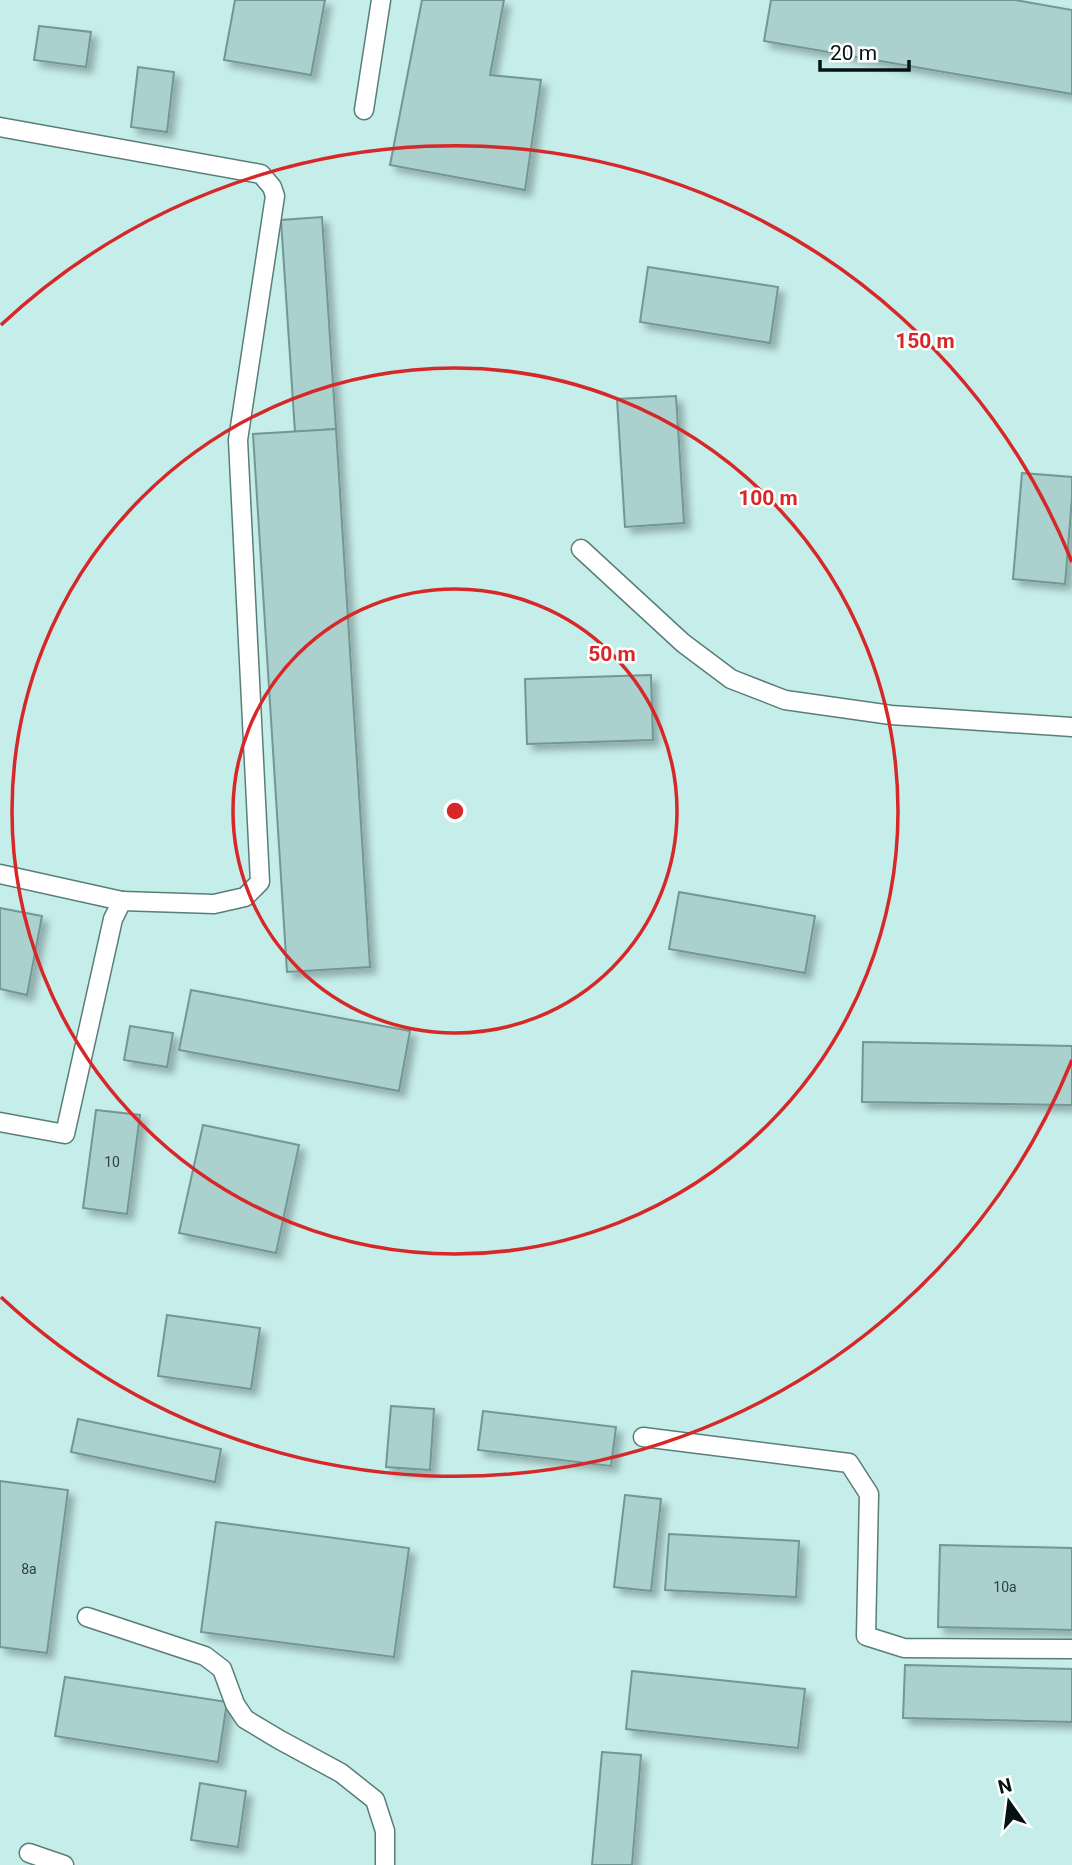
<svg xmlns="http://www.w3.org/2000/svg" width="1072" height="1865" viewBox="0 0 1072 1865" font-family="Roboto,sans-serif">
<defs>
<filter id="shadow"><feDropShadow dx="6" dy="6" stdDeviation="3.5" flood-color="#0004"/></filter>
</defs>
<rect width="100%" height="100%" fill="#c5ede9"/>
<g fill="#aad1cd" stroke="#729794" stroke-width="2" filter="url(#shadow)">
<polygon points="235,0 325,0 311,75 224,60"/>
<polygon points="422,0 504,0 490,75 541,80 525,190 390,165"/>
<polygon points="771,0 1015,0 1072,10 1072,94 764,41"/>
<polygon points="39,26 91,32 86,67 34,60"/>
<polygon points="138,67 174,72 167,132 131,127"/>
<polygon points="322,217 336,429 295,432 281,220"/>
<polygon points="648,267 778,287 770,343 640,322"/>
<polygon points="676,396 684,523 625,527 617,399"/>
<polygon points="336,429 370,967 287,972 253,434"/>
<polygon points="1022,473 1072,477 1072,498 1065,584 1013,579"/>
<polygon points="651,675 653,740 527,744 525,679"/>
<polygon points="679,892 815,916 805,973 669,949"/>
<polygon points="0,908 42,916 27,995 0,989"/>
<polygon points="191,990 410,1031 399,1091 179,1050"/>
<polygon points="130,1026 173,1033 167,1067 124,1060"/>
<polygon points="863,1042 1072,1046 1072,1105 862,1102"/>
<polygon points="96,1110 140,1115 127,1214 83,1208"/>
<polygon points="203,1125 299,1145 276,1253 179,1233"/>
<polygon points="167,1315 260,1328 251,1389 158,1376"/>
<polygon points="391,1406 434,1409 430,1470 386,1467"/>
<polygon points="483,1411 616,1427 611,1466 478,1450"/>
<polygon points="78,1419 221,1449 215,1482 71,1452"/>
<polygon points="0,1481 68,1490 47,1653 0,1647"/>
<polygon points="625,1495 661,1499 651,1591 614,1587"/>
<polygon points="216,1522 409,1548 394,1657 201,1632"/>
<polygon points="669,1534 799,1541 796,1597 665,1590"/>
<polygon points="940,1545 1072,1548 1072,1630 938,1627"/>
<polygon points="905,1665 1072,1669 1072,1722 903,1718"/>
<polygon points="632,1671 805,1689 798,1748 626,1729"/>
<polygon points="65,1677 227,1702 218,1762 55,1736"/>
<polygon points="602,1752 641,1755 632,1865 592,1865"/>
<polygon points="200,1783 246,1791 238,1847 191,1840"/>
</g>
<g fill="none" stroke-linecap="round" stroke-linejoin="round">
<defs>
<g id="lane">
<polyline points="364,110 381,0"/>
<polyline points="0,127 261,174 272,187 275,196 238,440 260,882 245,897 214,904 122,901 113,919 65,1134 0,1122"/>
<polyline points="581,549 683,643 731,679 785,700 891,715 1072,727"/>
<polyline points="0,874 122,901"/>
<polyline points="643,1437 849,1463 869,1494 866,1636 904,1648 1072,1649"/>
<polyline points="87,1617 205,1656 222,1669 235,1704 245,1719 280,1740 341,1773 375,1800 385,1831 385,1865"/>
<polyline points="29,1853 64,1865"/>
</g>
</defs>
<use href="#lane" stroke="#597e7a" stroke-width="21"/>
<use href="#lane" stroke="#fff" stroke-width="18"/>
</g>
<g fill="none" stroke="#d62828" stroke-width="3.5">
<circle cx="455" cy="811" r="222"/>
<circle cx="455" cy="811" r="443"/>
<path d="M1072 1060A665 665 0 0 1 1 1297M1 325A665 665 0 0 1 1072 562"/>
</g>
<g text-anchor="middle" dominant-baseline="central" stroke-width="5" stroke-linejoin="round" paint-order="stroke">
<g font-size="14" fill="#2e4240">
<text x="112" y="1162">10</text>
<text x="29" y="1569">8а</text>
<text x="1005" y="1587">10а</text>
</g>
</g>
<circle cx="455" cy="811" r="10" fill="#d62828" stroke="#fff" stroke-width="3.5"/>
<g font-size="21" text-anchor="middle" font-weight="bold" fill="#d62828" stroke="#fff" stroke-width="5" stroke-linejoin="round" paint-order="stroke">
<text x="925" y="348">150 m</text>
<text x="768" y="505">100 m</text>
<text x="612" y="661">50 m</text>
</g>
<g transform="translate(1009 1802) rotate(346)" stroke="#ffffff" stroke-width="5" paint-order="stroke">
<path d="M0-5L12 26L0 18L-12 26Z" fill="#051211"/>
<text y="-10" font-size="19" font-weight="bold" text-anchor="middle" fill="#051211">N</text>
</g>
<path d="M820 60v10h89v-10" fill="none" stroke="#051211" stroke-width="3.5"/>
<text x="830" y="60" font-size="21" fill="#051211" stroke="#ffffff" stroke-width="5" paint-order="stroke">20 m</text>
</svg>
